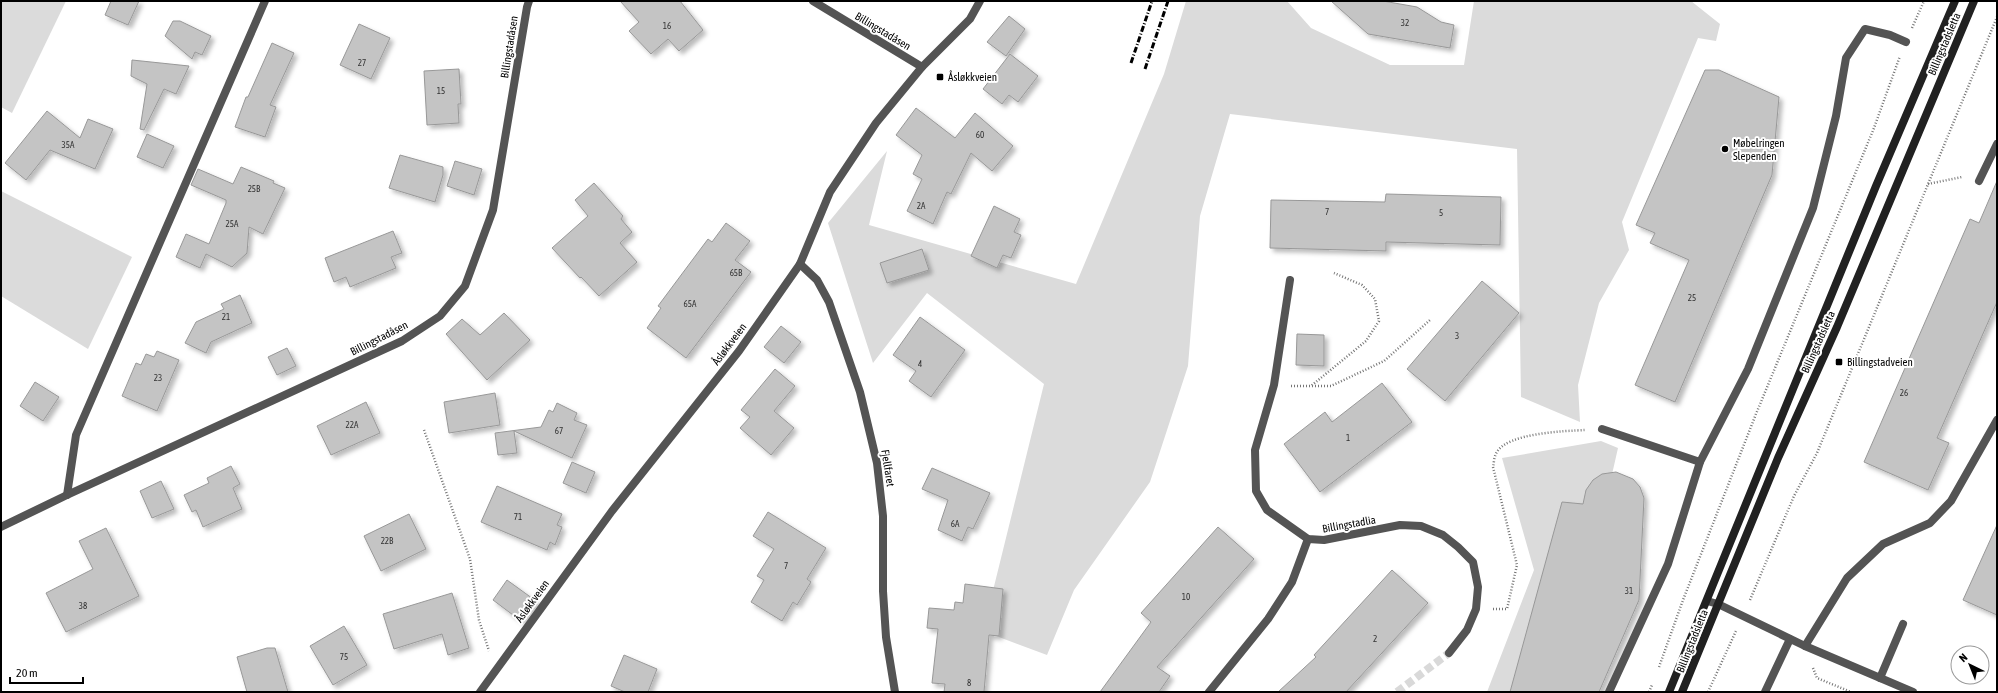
<svg xmlns="http://www.w3.org/2000/svg" width="1998" height="693" viewBox="0 0 1998 693" font-family="'Asap Condensed',sans-serif">
<defs>
<filter id="shadow"><feDropShadow dx="3.5" dy="3.5" stdDeviation="2" flood-color="#0004"/></filter>
</defs>
<rect width="100%" height="100%" fill="#fff"/>
<g fill="#dbdbdb">
<polygon points="1,1 66,1 12,113 1,107"/>
<polygon points="1186,1 1287,1 1311,28 1390,65 1464,65 1474,1 1691,1 1720,24 1716,41 1698,38 1622,222 1629,250 1599,303 1578,385 1580,422 1521,397 1517,149 1230,114 1200,216 1188,366 1150,482 1074,590 1047,655 983,631 1044,384 927,293 873,363 828,223 887,151 869,225 1076,284 1164,74"/>
<polygon points="1,191 132,257 88,349 1,296"/>
<polygon points="1601,441 1618,448 1583,602 1545,692 1487,692 1534,570 1502,458"/>
</g>
<g fill="#c4c4c4" stroke="#989898" filter="url(#shadow)">
<polygon points="111,1 139,1 128,25 105,15"/>
<polygon points="620,1 680,1 703,30 679,51 668,39 651,54 629,31 639,22"/>
<polygon points="1331,1 1383,1 1417,7 1441,22 1454,25 1450,48 1368,34"/>
<polygon points="1009,16 1025,29 1006,56 987,42"/>
<polygon points="173,21 180,21 211,36 202,55 195,52 192,59 165,36"/>
<polygon points="359,24 390,38 371,79 340,65"/>
<polygon points="272,43 294,53 270,105 276,107 265,137 235,127 246,97 248,97"/>
<polygon points="1010,54 1038,76 1018,102 1009,95 1002,104 983,89"/>
<polygon points="132,60 189,66 176,94 164,89 144,130 140,129 147,84 131,76"/>
<polygon points="459,69 461,104 458,104 459,123 427,125 424,71"/>
<polygon points="1705,70 1719,70 1779,97 1772,175 1675,402 1635,385 1689,260 1650,243 1655,233 1636,225"/>
<polygon points="916,108 955,138 975,113 1013,146 992,171 971,153 951,194 947,192 933,224 907,211 922,179 913,174 922,155 896,135"/>
<polygon points="47,111 80,138 88,119 113,129 95,169 50,150 26,180 5,163"/>
<polygon points="147,134 174,146 163,168 137,157"/>
<polygon points="400,155 443,167 443,175 435,202 389,188"/>
<polygon points="455,161 482,169 474,195 447,186"/>
<polygon points="241,167 274,181 273,183 285,188 263,234 249,227 247,253 232,267 206,254 200,268 176,257 186,234 209,244 226,203 226,200 191,185 198,169 233,184"/>
<polygon points="1997,181 1997,302 1937,438 1949,443 1928,490 1864,462 1970,219 1979,223"/>
<polygon points="594,183 623,216 621,219 632,232 620,243 637,262 599,296 581,277 580,278 552,248 588,216 575,200"/>
<polygon points="1386,194 1501,197 1500,245 1386,242 1386,251 1270,248 1271,200 1385,202"/>
<polygon points="994,206 1020,219 1014,232 1021,235 1011,258 1003,255 997,268 971,256"/>
<polygon points="726,223 750,241 735,260 751,272 686,358 647,328 661,308 658,306 708,239 712,242"/>
<polygon points="393,231 402,253 391,257 396,268 350,287 346,277 334,282 325,258"/>
<polygon points="922,249 929,270 887,283 880,263"/>
<polygon points="1482,281 1519,313 1445,401 1407,369"/>
<polygon points="240,295 252,323 211,342 206,353 185,343 196,322 224,309 221,304"/>
<polygon points="504,313 530,340 487,380 446,334 462,319 480,335"/>
<polygon points="920,317 965,350 931,397 909,381 916,371 893,355"/>
<polygon points="781,326 801,342 784,363 764,347"/>
<polygon points="1297,334 1324,335 1324,366 1296,365"/>
<polygon points="287,348 296,366 277,375 268,357"/>
<polygon points="157,351 179,360 157,411 122,396 136,363 141,365 146,354 154,357"/>
<polygon points="775,369 795,386 774,411 794,428 771,455 740,428 750,417 741,410"/>
<polygon points="35,382 59,397 43,421 20,406"/>
<polygon points="1382,383 1412,422 1320,492 1284,444 1325,412 1332,422"/>
<polygon points="495,393 500,425 449,433 444,402"/>
<polygon points="366,402 380,433 331,455 317,426"/>
<polygon points="557,403 577,413 574,420 587,425 572,458 514,431 517,453 498,455 495,433 541,427 549,410 553,412"/>
<polygon points="572,462 595,472 586,493 563,483"/>
<polygon points="231,466 240,484 233,488 242,509 203,527 196,510 192,512 184,495 209,483 207,478"/>
<polygon points="932,468 990,493 973,529 968,527 962,541 938,530 948,500 922,489"/>
<polygon points="1616,472 1633,479 1640,487 1644,498 1639,600 1599,692 1510,692 1562,502 1583,504 1586,490 1593,480 1602,474"/>
<polygon points="161,481 174,509 152,518 140,491"/>
<polygon points="497,486 562,514 557,525 562,527 555,545 550,542 547,550 481,522"/>
<polygon points="768,512 826,548 807,579 811,582 797,605 793,602 782,621 751,602 764,580 757,576 774,549 753,536"/>
<polygon points="409,514 426,549 381,571 364,536"/>
<polygon points="1997,525 1997,615 1963,600"/>
<polygon points="1218,527 1254,559 1157,667 1170,676 1159,692 1100,692 1151,622 1141,613"/>
<polygon points="106,528 139,596 66,632 46,593 93,569 79,541"/>
<polygon points="1392,570 1428,603 1346,692 1278,692 1316,657 1314,655"/>
<polygon points="507,580 536,601 521,621 493,600"/>
<polygon points="965,584 1003,589 999,636 989,635 984,692 944,692 945,684 932,683 938,629 927,628 929,608 954,610 955,602 963,603"/>
<polygon points="452,593 469,648 448,655 442,634 394,649 383,614"/>
<polygon points="344,626 367,665 333,685 310,646"/>
<polygon points="267,648 275,648 288,692 247,692 237,657"/>
<polygon points="624,655 657,669 648,692 625,692 611,686"/>
</g>
<g fill="none" stroke-linecap="round" stroke-linejoin="round">
<polyline stroke="#d9d9d9" stroke-width="8" stroke-dasharray="8 4" stroke-linecap="butt" points="1397,692 1449,653"/>
<g stroke="#767676" stroke-width="2.5" stroke-dasharray="1 2" stroke-linecap="butt">
<polyline points="1912,28 1924,1"/>
<polyline points="1928,184 1962,177"/>
<polyline points="1291,386 1311,386 1366,341 1379,321 1375,299 1362,285 1334,273"/>
<polyline points="1312,386 1331,386 1384,361 1430,320"/>
<polyline points="424,430 470,559 479,620 489,651"/>
<polyline points="1750,600 1794,496 1817,453 1997,17"/>
<path d="M1493 609H1507L1517 565 1493 467C1494 463 1494 456 1497 452 1508 433 1564 431 1586 430"/>
<polyline points="1659,667 1683,600 1756,414 1874,128 1900,56"/>
<polyline points="1813,668 1817,678 1851,692"/>
<polyline points="1649,692 1652,685"/>
<polyline points="1708,692 1736,631"/>
</g>
<g stroke="#545454" stroke-width="8">
<polyline points="1979,181 1997,144"/>
<polyline points="1602,429 1700,462"/>
<polyline points="1805,646 1847,578 1883,544 1930,523 1951,501 1997,420"/>
<polyline points="1880,678 1903,624"/>
<polyline points="1609,692 1668,564 1700,462 1748,369 1813,208 1836,116 1846,58 1865,29 1890,35 1906,42"/>
<polyline points="1765,692 1790,639"/>
</g>
<g stroke="#545454" stroke-width="8">
<polyline points="813,1 922,67"/>
<polyline points="800,264 817,280 829,302 860,392 877,463 883,516 883,591 886,637 895,692"/>
<polyline points="1290,280 1274,385 1255,450 1256,491 1267,510 1308,539 1324,540 1400,525 1421,526 1443,535 1458,547 1473,562 1478,587 1476,609 1467,630 1449,653"/>
<polyline points="67,495 76,435 265,1"/>
<polyline points="1,527 67,495 402,341 440,316 465,286 493,210 527,7 529,1"/>
<polyline points="1707,601 1718,604 1805,646 1913,692"/>
<polyline points="480,692 612,511 739,351 800,264 830,192 876,123 922,67 970,19 980,1"/>
<polyline points="1209,692 1268,619 1292,582 1308,539"/>
</g>
<g stroke="#212121" stroke-width="8">
<polyline points="1669,692 1876,186 1955,1"/>
<polyline points="1682,692 1778,458 1837,327 1974,1"/>
</g>
<g stroke="#000" stroke-width="3" stroke-dasharray="6 2 1 2" stroke-linecap="butt">
<polyline points="1131,63 1152,1"/>
<polyline points="1145,69 1168,1"/>
</g>
</g>
<g fill="#000" stroke="#fff" stroke-width="1.5">
<rect x="936" y="73" width="8" height="8" rx="2"/>
<circle cx="1725" cy="149" r="4"/>
<rect x="1835" y="358" width="8" height="8" rx="2"/>
</g>
<g text-anchor="middle" dominant-baseline="central" stroke-width="4" stroke-linejoin="round" paint-order="stroke">
<g font-size="9" fill="#313131">
<text x="1405" y="23">32</text>
<text x="667" y="26">16</text>
<text x="362" y="63">27</text>
<text x="441" y="91">15</text>
<text x="980" y="135">60</text>
<text x="68" y="145">35A</text>
<text x="254" y="189">25B</text>
<text x="921" y="206">2A</text>
<text x="1327" y="212">7</text>
<text x="1441" y="213">5</text>
<text x="232" y="224">25A</text>
<text x="736" y="273">65B</text>
<text x="1692" y="298">25</text>
<text x="690" y="304">65A</text>
<text x="226" y="317">21</text>
<text x="1457" y="336">3</text>
<text x="920" y="364">4</text>
<text x="158" y="378">23</text>
<text x="1904" y="393">26</text>
<text x="352" y="425">22A</text>
<text x="559" y="431">67</text>
<text x="1348" y="438">1</text>
<text x="518" y="517">71</text>
<text x="955" y="524">6A</text>
<text x="387" y="541">22B</text>
<text x="786" y="566">7</text>
<text x="1629" y="591">31</text>
<text x="1186" y="597">10</text>
<text x="83" y="606">38</text>
<text x="1375" y="639">2</text>
<text x="344" y="657">75</text>
<text x="969" y="683">8</text>
</g>
<g font-size="11" fill="#000" stroke="#fff">
<text transform="translate(883 31) rotate(31)">Billingstadåsen</text>
<text transform="translate(1944 44) rotate(-67)">Billingstadsletta</text>
<text transform="translate(509 47) rotate(-81)">Billingstadåsen</text>
<text transform="translate(379 338) rotate(-27)">Billingstadåsen</text>
<text transform="translate(1818 342) rotate(-66)">Billingstadsletta</text>
<text transform="translate(729 344) rotate(-53)">Åsløkkveien</text>
<text transform="translate(888 468) rotate(81)">Fjellfaret</text>
<text transform="translate(1349 524) rotate(-10)">Billingstadlia</text>
<text transform="translate(532 601) rotate(-54)">Åsløkkveien</text>
<text transform="translate(1692 641) rotate(-68)">Billingstadsletta</text>
</g>
<g font-size="11" fill="#000" stroke="#fff" text-anchor="start">
<text x="948" y="77">Åsløkkveien</text>
<text x="1733" y="143">Møbelringen<tspan x="1733" dy="13">Slependen</tspan></text>
<text x="1847" y="362">Billingstadveien</text>
</g>
</g>
<rect width="1998" height="693" fill="none" stroke="#000000" stroke-width="4"/>
<g transform="translate(1970 665) rotate(317)"><circle r="19" fill="#ffffff" stroke="#999999"/>
<path d="M0-3L7 15L0 10L-7 15Z" fill="#000000"/>
<text y="-6" font-size="11" font-weight="bold" text-anchor="middle" fill="#000000">N</text>
</g>
<path d="M10 677v6h73v-6" fill="none" stroke="#000000" stroke-width="2"/>
<text x="16" y="677" font-size="12" fill="#000000" stroke="#ffffff" stroke-width="3" paint-order="stroke">20 m</text>
</svg>
